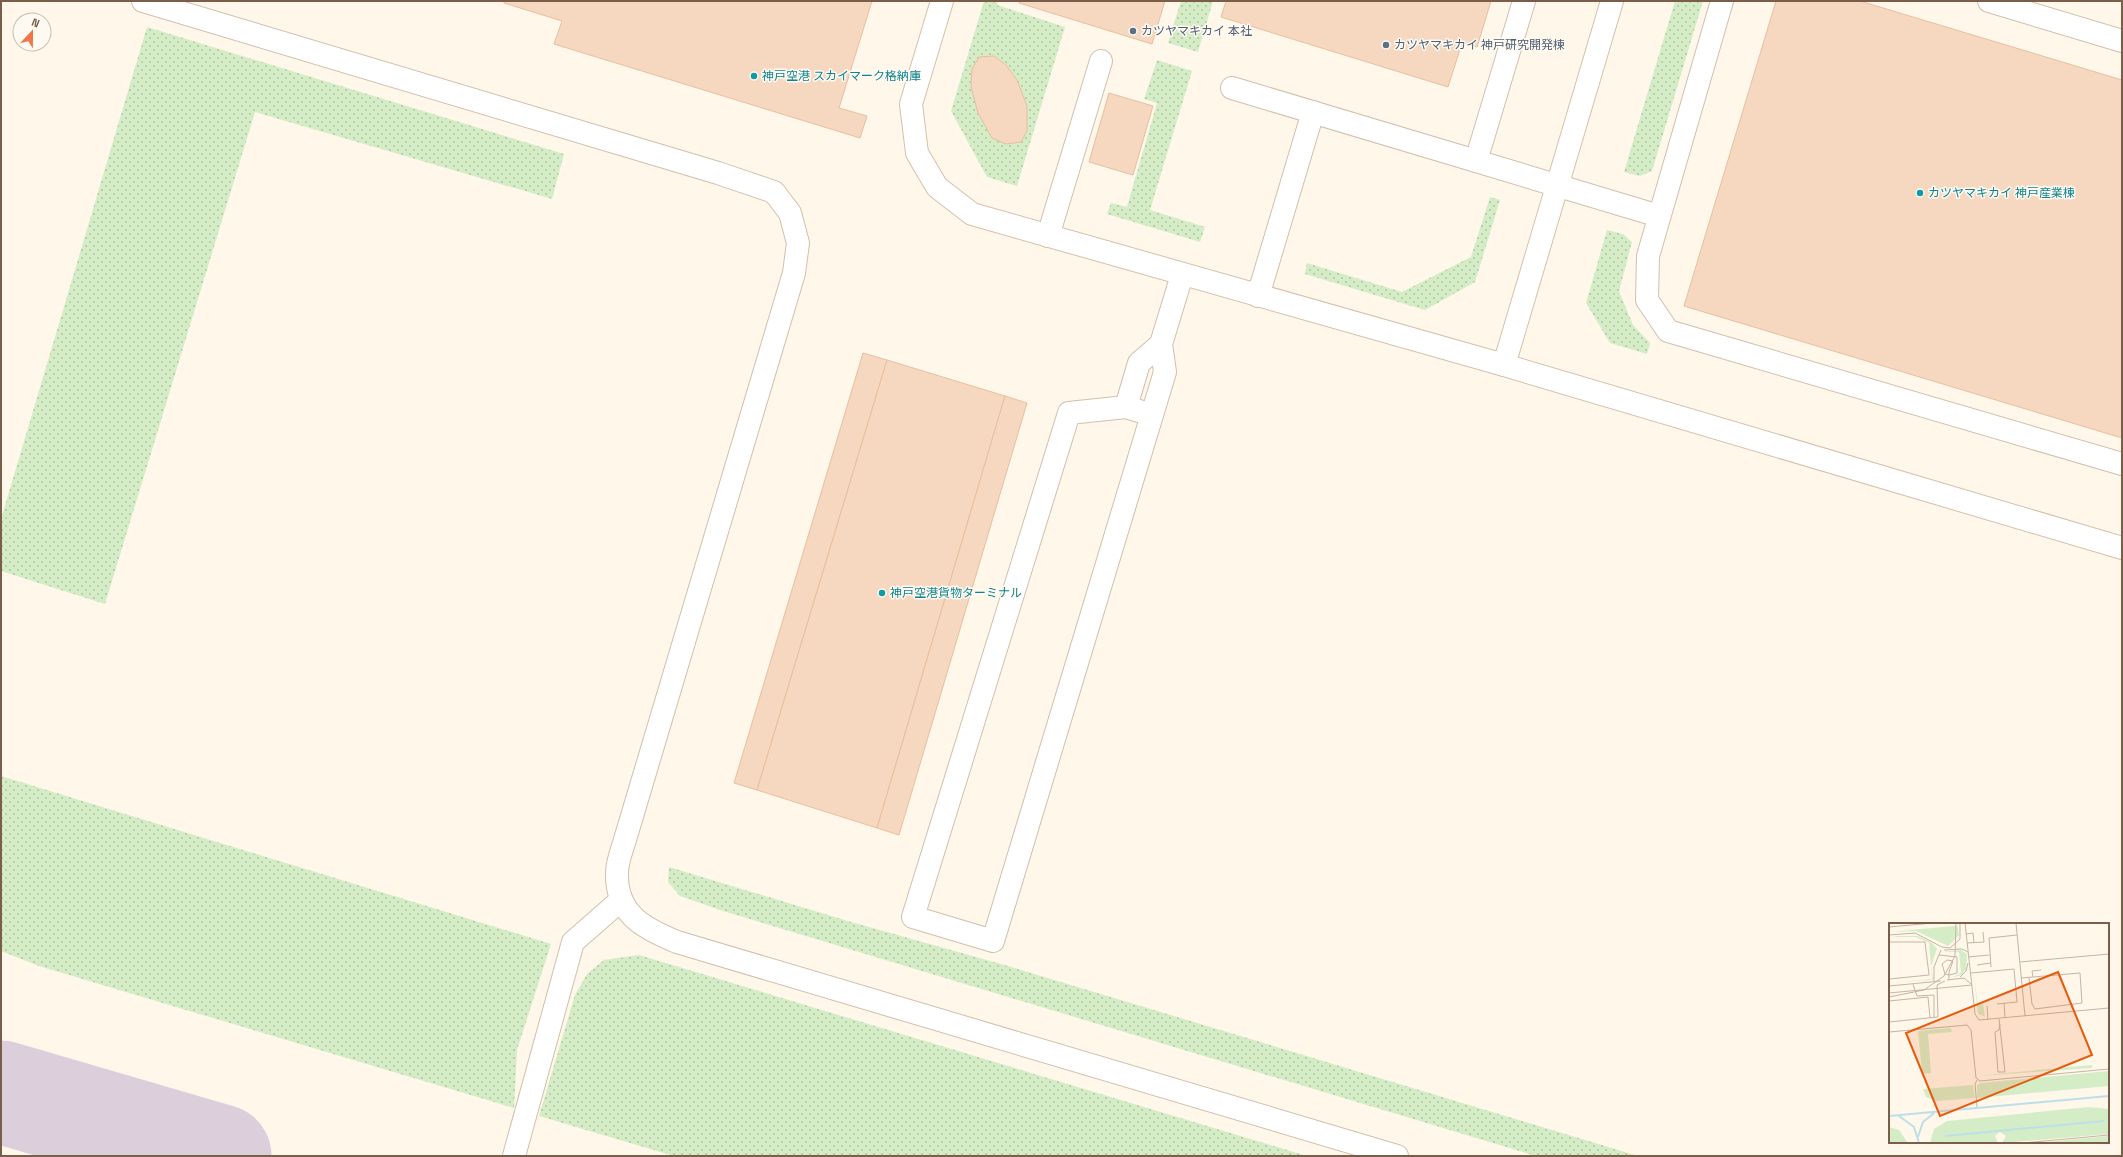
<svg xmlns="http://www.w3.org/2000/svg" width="2123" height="1157" viewBox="0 0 2123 1157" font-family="'Space Grotesk','Noto Sans JP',sans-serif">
<defs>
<pattern id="grass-dots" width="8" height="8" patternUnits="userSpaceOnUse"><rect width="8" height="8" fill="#d4edc6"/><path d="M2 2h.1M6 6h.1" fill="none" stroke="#b1c3a3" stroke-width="1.8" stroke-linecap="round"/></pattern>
</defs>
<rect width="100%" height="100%" fill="#fef7ea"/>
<g fill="url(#grass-dots)">
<polygon points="984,1 998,1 997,5 1065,27 1017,186 987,177 951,111"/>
<polygon points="1181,1 1213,1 1198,52 1168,43"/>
<polygon points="1675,1 1703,1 1652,171 1640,176 1624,172"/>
<polygon points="147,27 564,154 552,199 255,112 105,604 1,571 1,519"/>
<polygon points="1157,60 1192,71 1150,210 1205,227 1200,242 1107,214 1111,203 1127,207 1157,103 1144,99"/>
<polygon points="1490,197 1500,200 1475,282 1425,310 1305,274 1307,263 1402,292 1471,257"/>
<polygon points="1607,230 1623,234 1632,242 1619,291 1633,325 1650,343 1647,354 1610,343 1586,303"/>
<polygon points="1,776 551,944 517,1050 514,1108 39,966 1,951"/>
<polygon points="669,867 851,922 1008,966 1638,1156 1536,1156 723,911 680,896 668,882"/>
<polygon points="639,955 1307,1156 674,1156 539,1116 575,995 587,974 604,960"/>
</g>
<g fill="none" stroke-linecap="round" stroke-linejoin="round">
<polyline stroke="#dcceda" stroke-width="103" points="1,1092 220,1156"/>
</g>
<g fill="#f5d8bf" stroke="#e8bf9f">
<polygon points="504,1 872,1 839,108 867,116 860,138 554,44 562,21 504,3"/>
<polygon points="1019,1 1165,1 1152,44 1019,3"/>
<polygon points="1226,1 1491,1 1477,47 1462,43 1448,87 1221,17"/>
<polygon points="1776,1 1860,1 2122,80 2122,438 1684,306"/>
<polygon points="994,56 1006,65 1017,80 1027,106 1027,131 1021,142 1006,144 992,138 978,113 971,87 972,69 979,57"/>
<polygon points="1109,93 1153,106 1133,175 1089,162"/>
<polygon points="863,353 887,360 757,790 734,783"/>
<polygon points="887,360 1005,396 877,828 757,790"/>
<polygon points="1005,396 1027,403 899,835 877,828"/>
</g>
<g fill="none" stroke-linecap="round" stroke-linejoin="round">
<defs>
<g id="lane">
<path d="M143 1 718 173 774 192 790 213 798 243 794 273 624 843C621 852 617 863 617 873 616 914 643 928 677 942L1397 1156"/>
<polyline points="1722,1 1648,256 1647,300 1668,331 2122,464"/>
<polyline points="1989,1 2122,41"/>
<polyline points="1232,88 1476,161 1524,1"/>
<polyline points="1476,161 1659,216"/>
<polyline points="1048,236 1101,61"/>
<polyline points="1258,296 1313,112"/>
<polyline points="1126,407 1139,363 1161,344"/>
<polyline points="1152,415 1126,407 1069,413 913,917 993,941 1152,415 1165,372 1161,344 1182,275"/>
<polyline points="514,1156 573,942 621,900"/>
</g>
<g id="secondary">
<polyline points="942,1 911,104 917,153 937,187 972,214 1504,365 2122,548"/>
<polyline points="1504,365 1612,1"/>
</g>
</defs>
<use href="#lane" stroke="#d2bfad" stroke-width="24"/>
<use href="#secondary" stroke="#d5c0ab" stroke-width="24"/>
<use href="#lane" stroke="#fff" stroke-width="22"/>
<use href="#secondary" stroke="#fff" stroke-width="22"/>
</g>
<g fill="#5c6f8a" stroke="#fffaf1" stroke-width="1.5">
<circle cx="1133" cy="31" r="4"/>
<circle cx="1386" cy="45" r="4"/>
</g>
<g fill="#0f9aa8" stroke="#fffaf1" stroke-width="1.5">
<circle cx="754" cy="76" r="4"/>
<circle cx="1920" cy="193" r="4"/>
<circle cx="882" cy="593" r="4"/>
</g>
<g text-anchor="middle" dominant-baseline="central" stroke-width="3" stroke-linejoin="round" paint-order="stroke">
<g font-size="12" fill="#4e5e75" stroke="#fffaf1" text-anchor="start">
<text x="1141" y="31">カツヤマキカイ 本社</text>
<text x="1394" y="45">カツヤマキカイ 神戸研究開発棟</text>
</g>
<g font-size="12" fill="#0d838f" stroke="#fffaf1" text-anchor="start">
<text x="762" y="76">神戸空港 スカイマーク格納庫</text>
<text x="1928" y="193">カツヤマキカイ 神戸産業棟</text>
<text x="890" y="593">神戸空港貨物ターミナル</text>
</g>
</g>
<g transform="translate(1889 923)">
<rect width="220" height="220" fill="#fef7ea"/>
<path d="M65 3 69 4 70 12 59 23 27 8 0 9ZM9 13H29L43 20 48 26 42 43 44 56 42 57 10 59 43 56 40 20 27 14H3ZM72 27 78 31 77 46 72 52 62 55 72 50 70 29H54ZM85 51 89 82 94 81 96 94 89 91ZM62 105 63 109 39 111 42 150 33 151 29 108ZM203 142V145L90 153 117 150ZM220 148V163L88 175V163L91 160ZM84 162 86 175 48 178 37 174 34 166ZM200 184 220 186V211L113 220 117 213 111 209 106 213 109 220H41L45 206 58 198ZM0 204 10 207 19 220H0ZM220 213V220H146Z" fill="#d4edc6"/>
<path fill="none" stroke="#bce0e9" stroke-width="2" d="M0 193 220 173M10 193 25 204 30 220M56 213 215 198M29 214 34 199 45 190"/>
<path fill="none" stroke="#c6b5a5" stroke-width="1" d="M76 0 86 91 90 97 220 85M127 0 136 93M0 4 44 0M77 11 84 10 85 20M0 12 26 10 53 24 61 25 71 16V0M0 19H36L40 52 0 56M78 20 95 19 94 9M55 27 73 26 79 29M50 32 68 34V50L60 52 56 51 53 41 58 37 64 38 60 49V57M79 34 100 32M131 39 220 31M88 42 101 40M102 44 100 15 128 12M82 50 125 46 128 79 108 81M71 54 77 48 79 40M144 54 143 48 152 47M132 55 191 50 193 80 146 86 143 81 140 55M58 57 75 55 82 61M45 59V44L52 27M24 61 28 73 45 72V95M0 63 52 58M0 70 83 62M0 74 35 67 55 53 66 33 67 0M0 78 39 74 41 95M115 80 116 95M98 83 99 97M110 96 116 149H109L106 109 110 107 111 101M0 99 49 94 48 62 56 58M0 109 78 102 82 107 87 155 91 158 220 146M88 157 86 161 88 184M134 220 220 212"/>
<path fill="#e8590c" fill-opacity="0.15" stroke="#e8590c" stroke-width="2" d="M169 49 203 132 51 193 17 110Z"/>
<rect width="220" height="220" fill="none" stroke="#7b5e4a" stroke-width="2"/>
</g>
<rect width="2123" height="1157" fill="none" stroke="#7b5e4a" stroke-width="4"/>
<g transform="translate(32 32) rotate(22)"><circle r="19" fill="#fffaf1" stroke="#cabcae"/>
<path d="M0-3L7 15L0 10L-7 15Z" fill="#ed7749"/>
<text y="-6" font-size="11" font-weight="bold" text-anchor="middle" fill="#7b5e4a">N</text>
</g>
</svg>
